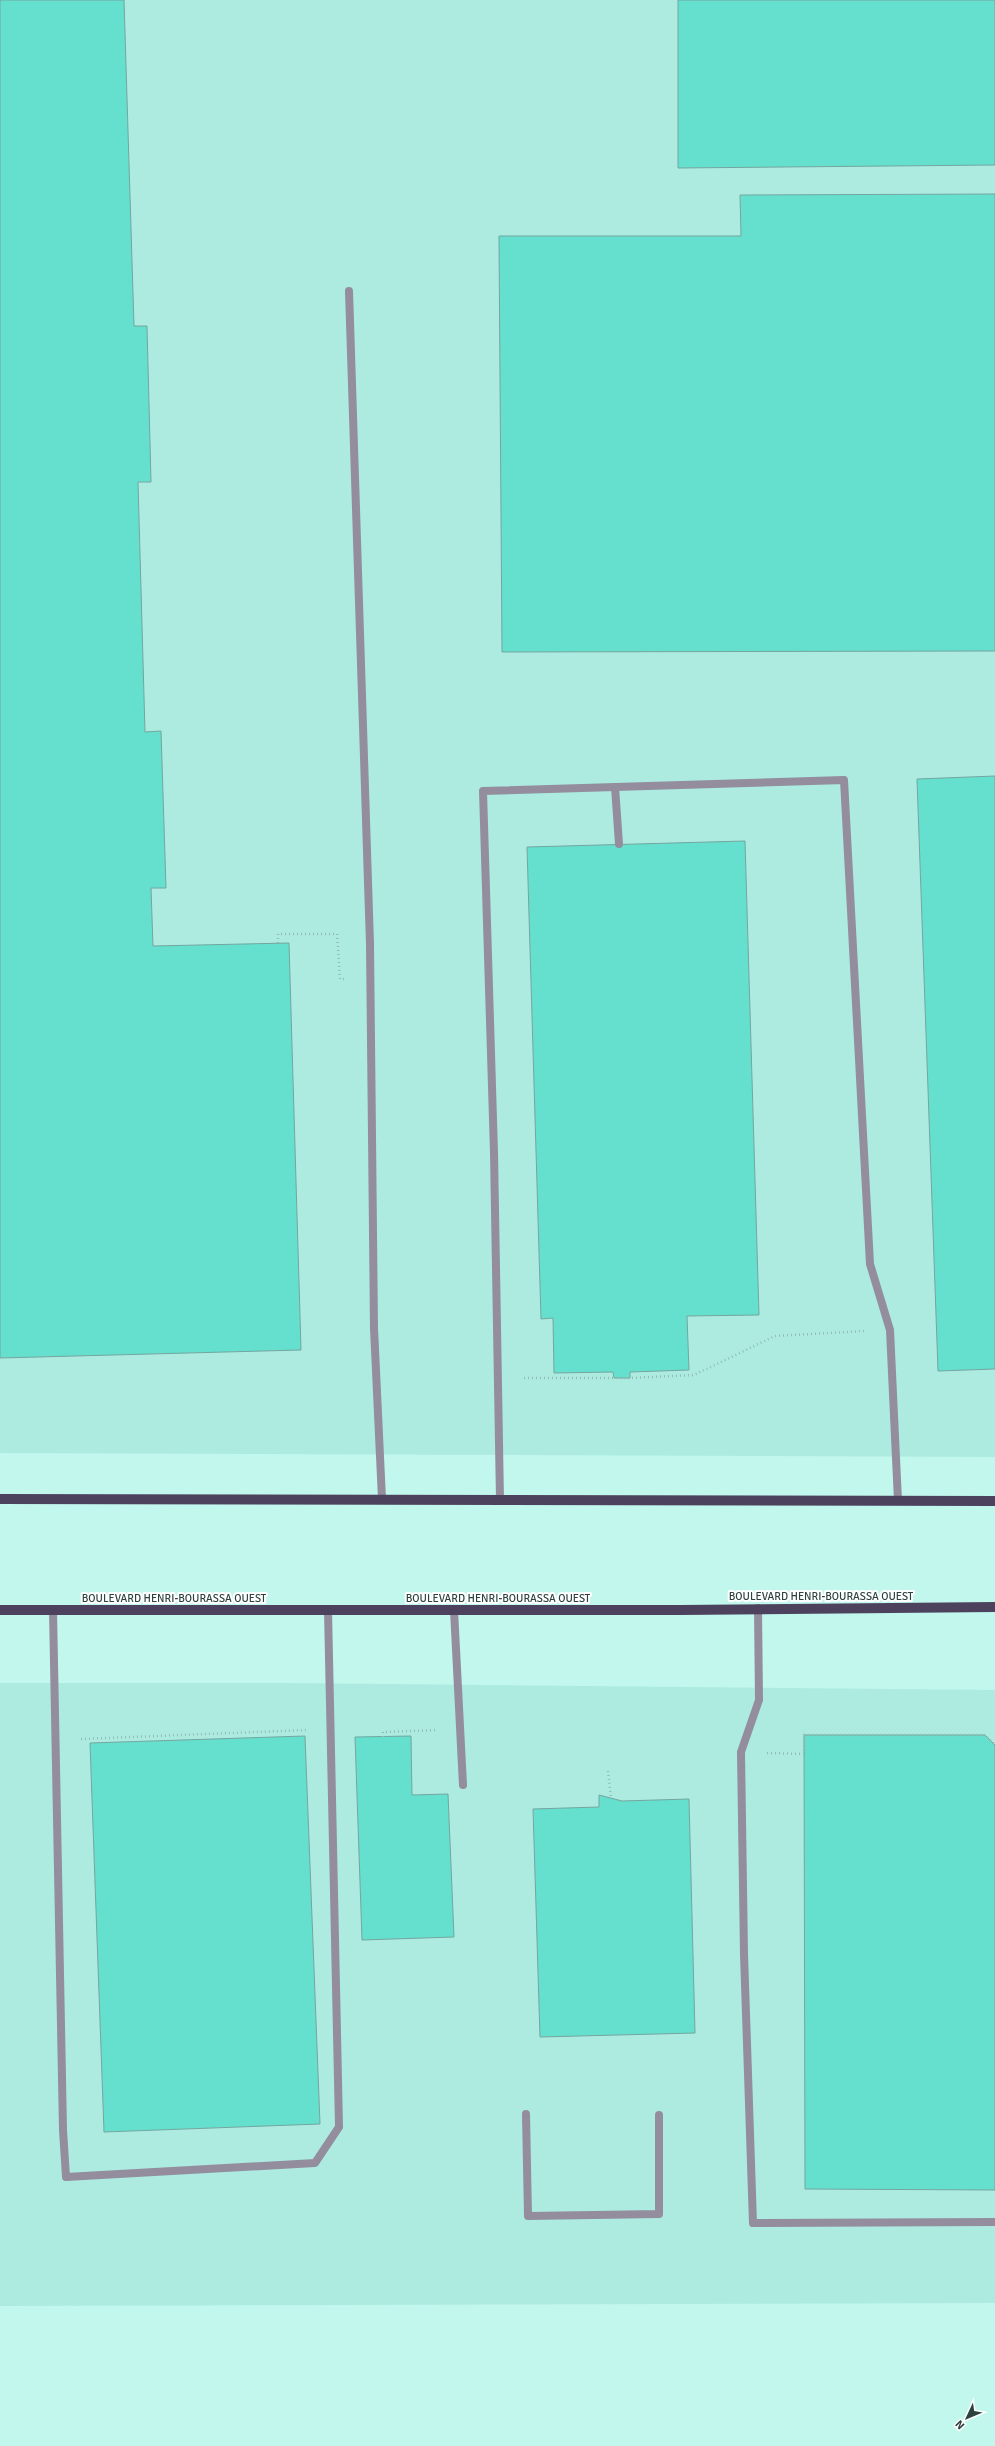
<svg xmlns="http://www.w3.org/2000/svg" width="995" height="2446" viewBox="0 0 995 2446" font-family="Signika,sans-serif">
<rect width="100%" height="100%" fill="#c2f7ed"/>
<g fill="#adebe0">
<polygon points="0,0 995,0 995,1457 0,1453"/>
<polygon points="0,1683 286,1683 995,1690 995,2303 0,2306"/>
</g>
<g fill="#65dfce" stroke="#74a69e">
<polygon points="0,0 124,0 134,326 147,326 151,482 138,482 145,732 161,731 166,888 151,888 153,946 289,943 301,1350 0,1358"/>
<polygon points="678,0 995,0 995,165 678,168"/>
<polygon points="995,194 995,651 502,652 499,236 741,236 740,195"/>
<polygon points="995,776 995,1369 938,1371 917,779"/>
<polygon points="745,841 759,1315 687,1316 689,1370 630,1372 630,1378 614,1378 613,1372 554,1373 553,1318 541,1319 527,847"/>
<polygon points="804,1735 985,1735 995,1745 995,2190 805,2189"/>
<polygon points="305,1736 320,2124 104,2132 90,1743"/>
<polygon points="411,1736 412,1795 448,1794 454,1937 362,1940 355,1737"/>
<polygon points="599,1795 622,1801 689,1799 695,2033 540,2037 533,1809 599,1807"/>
</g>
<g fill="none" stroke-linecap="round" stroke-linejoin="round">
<g stroke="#92bdb5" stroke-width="2.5" stroke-dasharray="1 3" stroke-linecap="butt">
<polyline points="278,943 278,934 337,934 340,979 345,979"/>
<polyline points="524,1378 630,1378 694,1375 775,1336 864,1331"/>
<polyline points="383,1737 383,1732 436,1730"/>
<polyline points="81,1739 306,1730"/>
<polyline points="767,1753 804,1754 804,1735 985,1735 995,1745"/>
<polyline points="608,1771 611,1798"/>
</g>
<g stroke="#938d9d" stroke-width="8">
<polyline points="349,291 370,944 374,1328 382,1499"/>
<polyline points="615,787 619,844"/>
<polyline points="500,1500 494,1152 483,791 844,780 870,1264 890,1330 898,1501"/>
<polyline points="758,1608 759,1700 741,1752 744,1954 753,2223 995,2222"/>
<polyline points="53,1610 63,2130 66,2177 315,2163 339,2127 328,1610"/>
<polyline points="454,1610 463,1785"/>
<polyline points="526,2114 528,2216 659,2214 659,2115"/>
</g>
<g stroke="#4d425d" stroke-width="10">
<polyline points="0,1499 995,1501"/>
<polyline points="0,1610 680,1610 995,1607"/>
</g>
</g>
<g text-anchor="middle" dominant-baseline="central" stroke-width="4" stroke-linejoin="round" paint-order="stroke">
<g font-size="11" fill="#2d423e" stroke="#fff">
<text x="821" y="1596">BOULEVARD HENRI-BOURASSA OUEST</text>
<text x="174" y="1598">BOULEVARD HENRI-BOURASSA OUEST</text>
<text x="498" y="1598">BOULEVARD HENRI-BOURASSA OUEST</text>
</g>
</g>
<g transform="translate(967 2418) rotate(226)" stroke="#ffffff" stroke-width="3" paint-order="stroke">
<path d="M0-3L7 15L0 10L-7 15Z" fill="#2d423e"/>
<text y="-6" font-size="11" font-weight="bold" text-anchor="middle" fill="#2d423e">N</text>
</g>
</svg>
